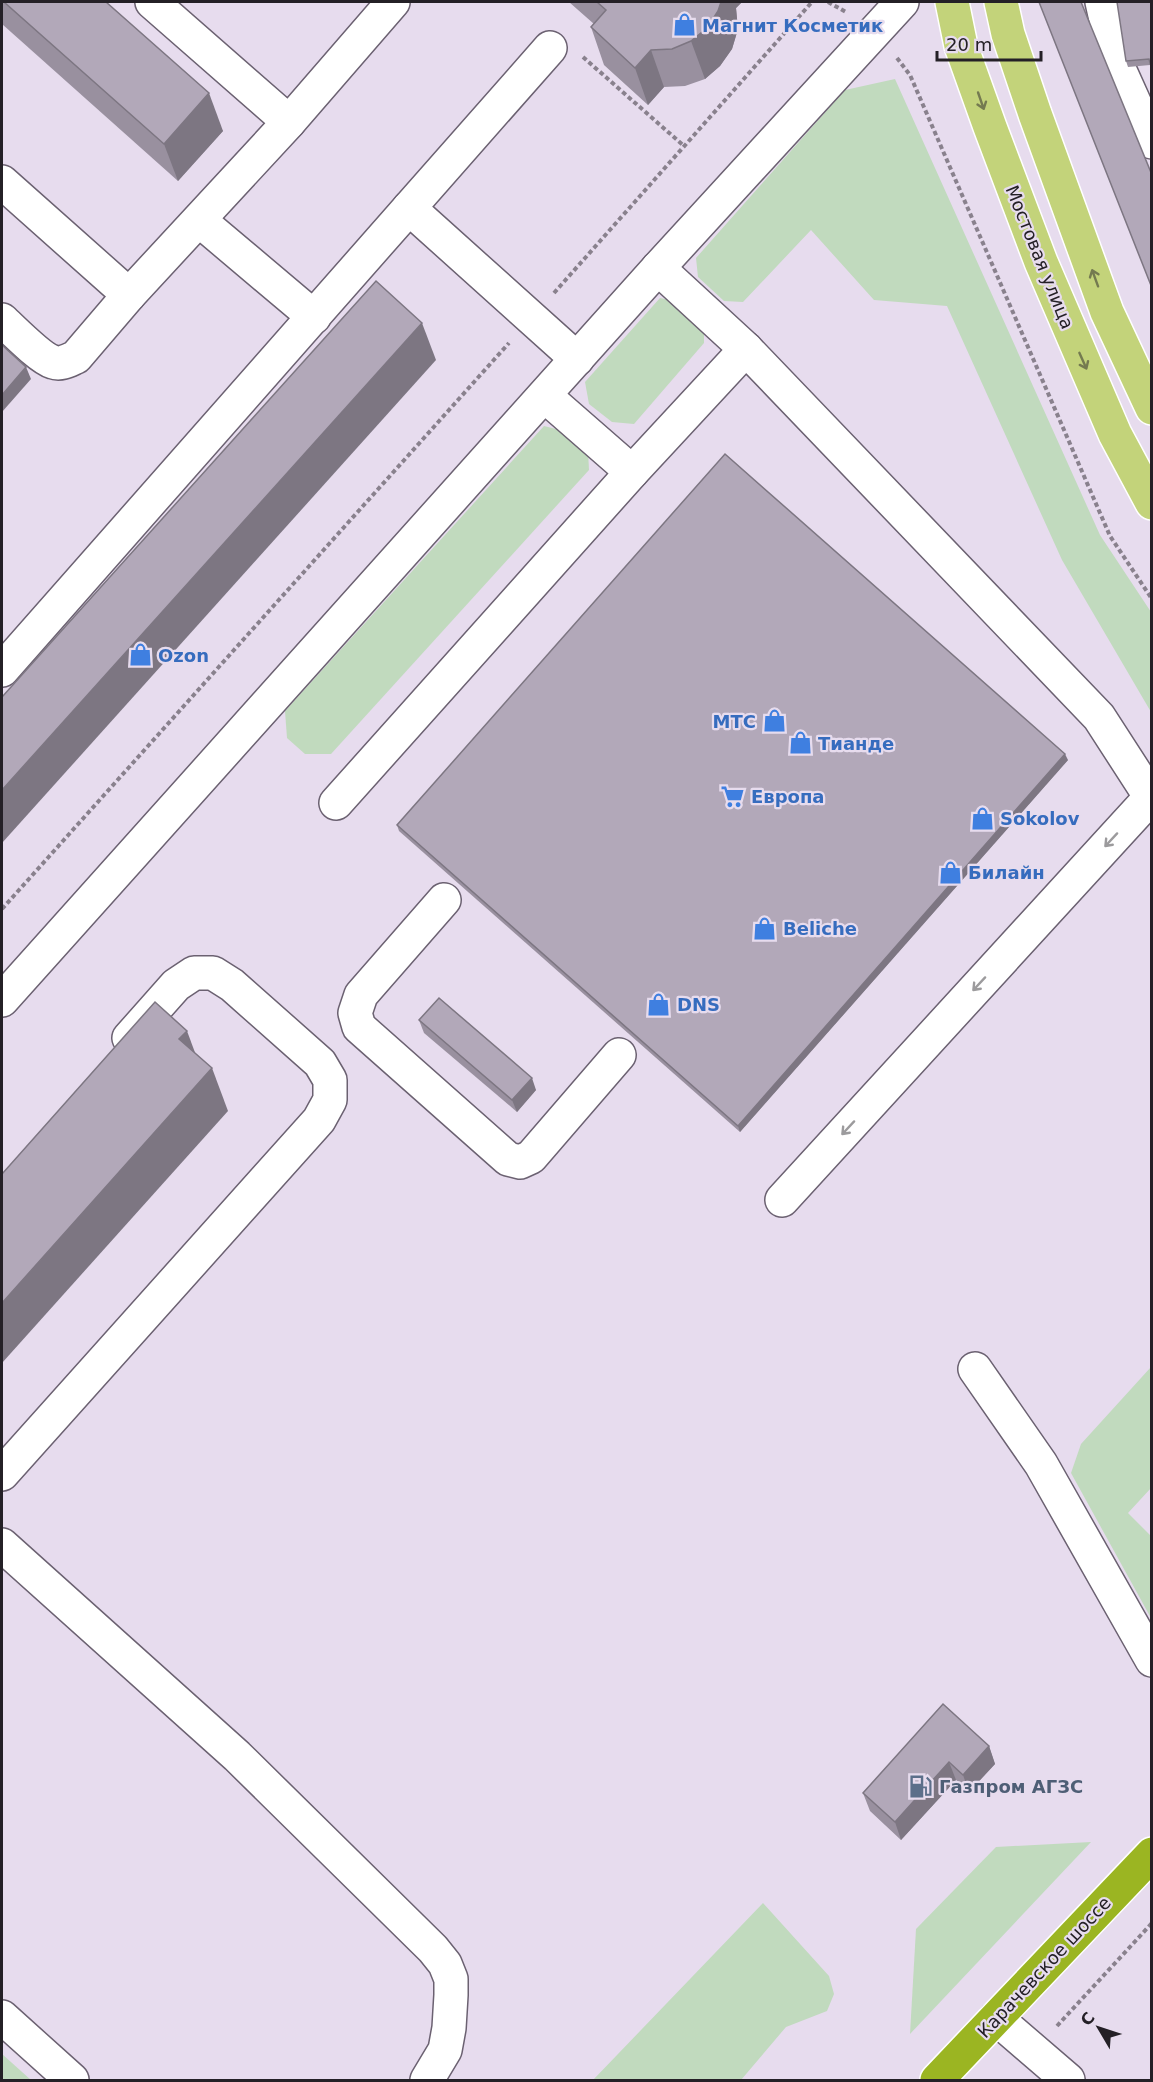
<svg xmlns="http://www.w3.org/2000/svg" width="1153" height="2082" viewBox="0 0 1153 2082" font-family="'DejaVu Sans',sans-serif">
<rect width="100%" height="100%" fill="#e7dcee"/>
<g fill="#c1dabe">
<polygon points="895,79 1100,535 1151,612 1151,712 1062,560 947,306 874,300 811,230 743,302 724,301 698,277 696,258 845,90"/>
<polygon points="660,298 675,301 704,326 704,343 634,424 612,422 589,404 585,382"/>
<polygon points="544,426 568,432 588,451 589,470 331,754 305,754 287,738 285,711"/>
<polygon points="1151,1367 1151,1488 1128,1513 1151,1536 1151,1618 1071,1473 1081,1444"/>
<polygon points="1091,1842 910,2034 916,1929 996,1847"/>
<polygon points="763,1903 829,1976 834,1994 827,2011 786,2027 741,2080 593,2080"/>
<polygon points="2,2054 31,2080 2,2080"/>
</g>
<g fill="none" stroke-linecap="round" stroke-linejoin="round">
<defs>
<g id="minor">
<polyline points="152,2 289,122"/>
<polyline points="1102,2 1115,60 1152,142"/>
<polyline points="2,182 129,295 289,122 393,2"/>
<polyline points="409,208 550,48"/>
<polyline points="199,220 314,317"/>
<polyline points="658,268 746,349"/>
<path d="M2 320C13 330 40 358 53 362 61 365 69 360 76 357L129 295"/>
<polyline points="545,396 632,472"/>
<polyline points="2,670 409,208 577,359"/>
<polyline points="336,803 632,472 746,349 1099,717 1152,799"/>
<polyline points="444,900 361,995 355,1013 359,1027 508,1159 520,1162 531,1157 619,1055"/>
<polyline points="2,1000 658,268 902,2"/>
<polyline points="782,1200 1151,797"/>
<polyline points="975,1369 1041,1464 1152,1660"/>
<polyline points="2,1474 319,1120 330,1100 330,1080 320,1063 232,985 213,973 194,973 176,985 129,1038"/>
<polyline points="2,1545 237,1756 433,1949 445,1964 451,1979 451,1995 449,2028 445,2050 427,2080"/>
<polyline points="2,2017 72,2080"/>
<polyline points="996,2018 1068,2080"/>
</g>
<g id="major">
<polyline points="952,2 961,46 990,127 1041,262 1115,434 1152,503"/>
<polyline points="1001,2 1008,34 1035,114 1107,312 1152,408"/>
</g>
<polyline id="highway" points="937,2080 1152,1854"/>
</defs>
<use href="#minor" stroke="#6b6171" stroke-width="36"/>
<use href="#major" stroke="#fff" stroke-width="36"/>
<use href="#highway" stroke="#fff" stroke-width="36"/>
<g stroke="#89818d" stroke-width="4" stroke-dasharray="4.5 3" stroke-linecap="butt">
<polyline points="828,2 846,12"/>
<polyline points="583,57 684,146"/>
<polyline points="897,58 910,75 1110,536 1152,599"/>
<polyline points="554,293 812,2"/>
<polyline points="2,909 509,343"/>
<polyline points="1057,2026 1152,1923"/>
</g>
<use href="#minor" stroke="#fff" stroke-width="33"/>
<use href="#major" stroke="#c3d37a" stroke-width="33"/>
<use href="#highway" stroke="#9bb522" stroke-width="33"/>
</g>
<g fill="#99909f">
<polygon points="2,2 106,2 223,131 178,181 2,24"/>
<polygon points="569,2 742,2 736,8 738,29 732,49 720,66 705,79 685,86 664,87 648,105 604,65 591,27 594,24"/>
<polygon points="1152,2 1150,65 1128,67 1126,61"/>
<polygon points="1068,760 740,1132 399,831 397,825"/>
<polygon points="419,1020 536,1090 517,1112 424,1033"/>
<polygon points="989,1746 995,1764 969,1792 956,1780 901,1840 870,1811 863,1793"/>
</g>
<g fill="#7d7682">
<polygon points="721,2 742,2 736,8 738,29 732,49 720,66 705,79 691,41"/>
<polygon points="651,50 664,87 648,105 635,68"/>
<polygon points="209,93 223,131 178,181 164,144"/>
<polygon points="422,323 436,360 2,843 2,790"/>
<polygon points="26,367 31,379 2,412 2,395"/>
<polygon points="1065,754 1068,760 740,1132 738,1126"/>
<polygon points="187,1031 203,1074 179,1039"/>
<polygon points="212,1068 228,1111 2,1363 2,1303"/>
<polygon points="532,1078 536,1090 517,1112 512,1100"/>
<polygon points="989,1746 995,1764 969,1792 963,1775"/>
<polygon points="949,1762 956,1780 901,1840 895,1822"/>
</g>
<g fill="#b2a8b9" stroke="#7d7682" stroke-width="1.5">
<polygon points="4,2 106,2 209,93 164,144"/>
<polygon points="597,2 721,2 718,11 707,28 691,41 672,49 651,50 635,68 591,27 606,10"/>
<polygon points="1039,2 1081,2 1152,175 1152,288"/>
<polygon points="1117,2 1152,2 1152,70 1149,59 1126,61"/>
<polygon points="376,281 422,323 2,790 2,697"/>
<polygon points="2,345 26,367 2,395"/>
<polygon points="725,454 1065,754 738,1126 397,825"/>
<polygon points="439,998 532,1078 512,1100 419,1020"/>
<polygon points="155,1002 187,1031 179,1039 212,1068 2,1303 2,1174"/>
<polygon points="943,1704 989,1746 963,1775 949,1762 895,1822 863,1793"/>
</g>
<defs><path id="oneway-shaft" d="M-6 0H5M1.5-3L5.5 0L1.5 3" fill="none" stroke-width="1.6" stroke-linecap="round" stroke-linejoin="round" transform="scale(1.5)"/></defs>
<g stroke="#747a50">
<use href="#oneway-shaft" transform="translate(981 101) rotate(71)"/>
<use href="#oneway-shaft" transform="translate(1095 278) rotate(-110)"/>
<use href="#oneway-shaft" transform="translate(1083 361) rotate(66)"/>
</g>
<g stroke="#9c9b9d">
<use href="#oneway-shaft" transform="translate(1111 840) rotate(133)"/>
<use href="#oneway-shaft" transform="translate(979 984) rotate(133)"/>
<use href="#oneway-shaft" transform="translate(848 1128) rotate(133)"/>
</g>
<defs>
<symbol id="shop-bare" viewBox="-9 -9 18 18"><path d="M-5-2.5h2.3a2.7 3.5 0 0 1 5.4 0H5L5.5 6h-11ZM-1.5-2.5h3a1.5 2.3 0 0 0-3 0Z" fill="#3f7fe0" stroke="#e7dcee" stroke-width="2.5" paint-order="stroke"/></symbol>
<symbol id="supermarket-bare" viewBox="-9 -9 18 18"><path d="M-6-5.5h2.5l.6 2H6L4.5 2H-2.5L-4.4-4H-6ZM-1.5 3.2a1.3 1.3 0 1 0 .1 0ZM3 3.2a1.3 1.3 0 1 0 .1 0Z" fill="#3f7fe0" stroke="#e7dcee" stroke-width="2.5" paint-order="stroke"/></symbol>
<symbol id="fuel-bare" viewBox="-9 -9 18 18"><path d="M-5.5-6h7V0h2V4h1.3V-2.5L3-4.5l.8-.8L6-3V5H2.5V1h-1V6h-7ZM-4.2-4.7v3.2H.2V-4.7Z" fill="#5c6f8a" stroke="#e7dcee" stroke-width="2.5" paint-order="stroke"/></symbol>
</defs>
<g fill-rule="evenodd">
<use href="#shop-bare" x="668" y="8" width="33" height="33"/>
<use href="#shop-bare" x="124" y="638" width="33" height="33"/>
<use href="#shop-bare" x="758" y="704" width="33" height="33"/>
<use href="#shop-bare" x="784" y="726" width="33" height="33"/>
<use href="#supermarket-bare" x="716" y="780" width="33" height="33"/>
<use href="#shop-bare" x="966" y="802" width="33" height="33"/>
<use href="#shop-bare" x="934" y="856" width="33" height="33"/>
<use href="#shop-bare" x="748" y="912" width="33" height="33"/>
<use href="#shop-bare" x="642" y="988" width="33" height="33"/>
<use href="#fuel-bare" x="904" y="1770" width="33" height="33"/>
</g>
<g text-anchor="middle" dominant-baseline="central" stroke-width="4.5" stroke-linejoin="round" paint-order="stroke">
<g font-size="18" font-weight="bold" fill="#366cbe" stroke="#e7dcee" text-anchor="start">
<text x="702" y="25">Магнит Косметик</text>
<text x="158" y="655">Ozon</text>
<text x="756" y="721" text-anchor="end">МТС</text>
<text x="818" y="743">Тианде</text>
<text x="751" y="796">Европа</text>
<text x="1000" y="818">Sokolov</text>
<text x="968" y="872">Билайн</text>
<text x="783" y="928">Beliche</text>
<text x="677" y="1004">DNS</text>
</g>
<g font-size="18" fill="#242026" stroke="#e7dcee">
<text transform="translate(1040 257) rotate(68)">Мостовая улица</text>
<text transform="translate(1044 1967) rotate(-47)">Карачевское шоссе</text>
</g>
<g font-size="18" font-weight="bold" fill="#4e5e75" stroke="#e7dcee" text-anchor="start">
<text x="939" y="1786">Газпром АГЗС</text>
</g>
</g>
<rect width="1153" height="2082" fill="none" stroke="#242026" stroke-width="6"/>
<g transform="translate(1099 2028) rotate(309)" stroke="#e7dcee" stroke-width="4.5" paint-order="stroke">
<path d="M0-4.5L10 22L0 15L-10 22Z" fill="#242026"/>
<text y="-9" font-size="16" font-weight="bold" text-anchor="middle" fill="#242026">С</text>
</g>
<path d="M937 51v9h104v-9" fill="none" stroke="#242026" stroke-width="3"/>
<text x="946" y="51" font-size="18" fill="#242026" stroke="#e7dcee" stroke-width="4.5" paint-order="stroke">20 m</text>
</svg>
